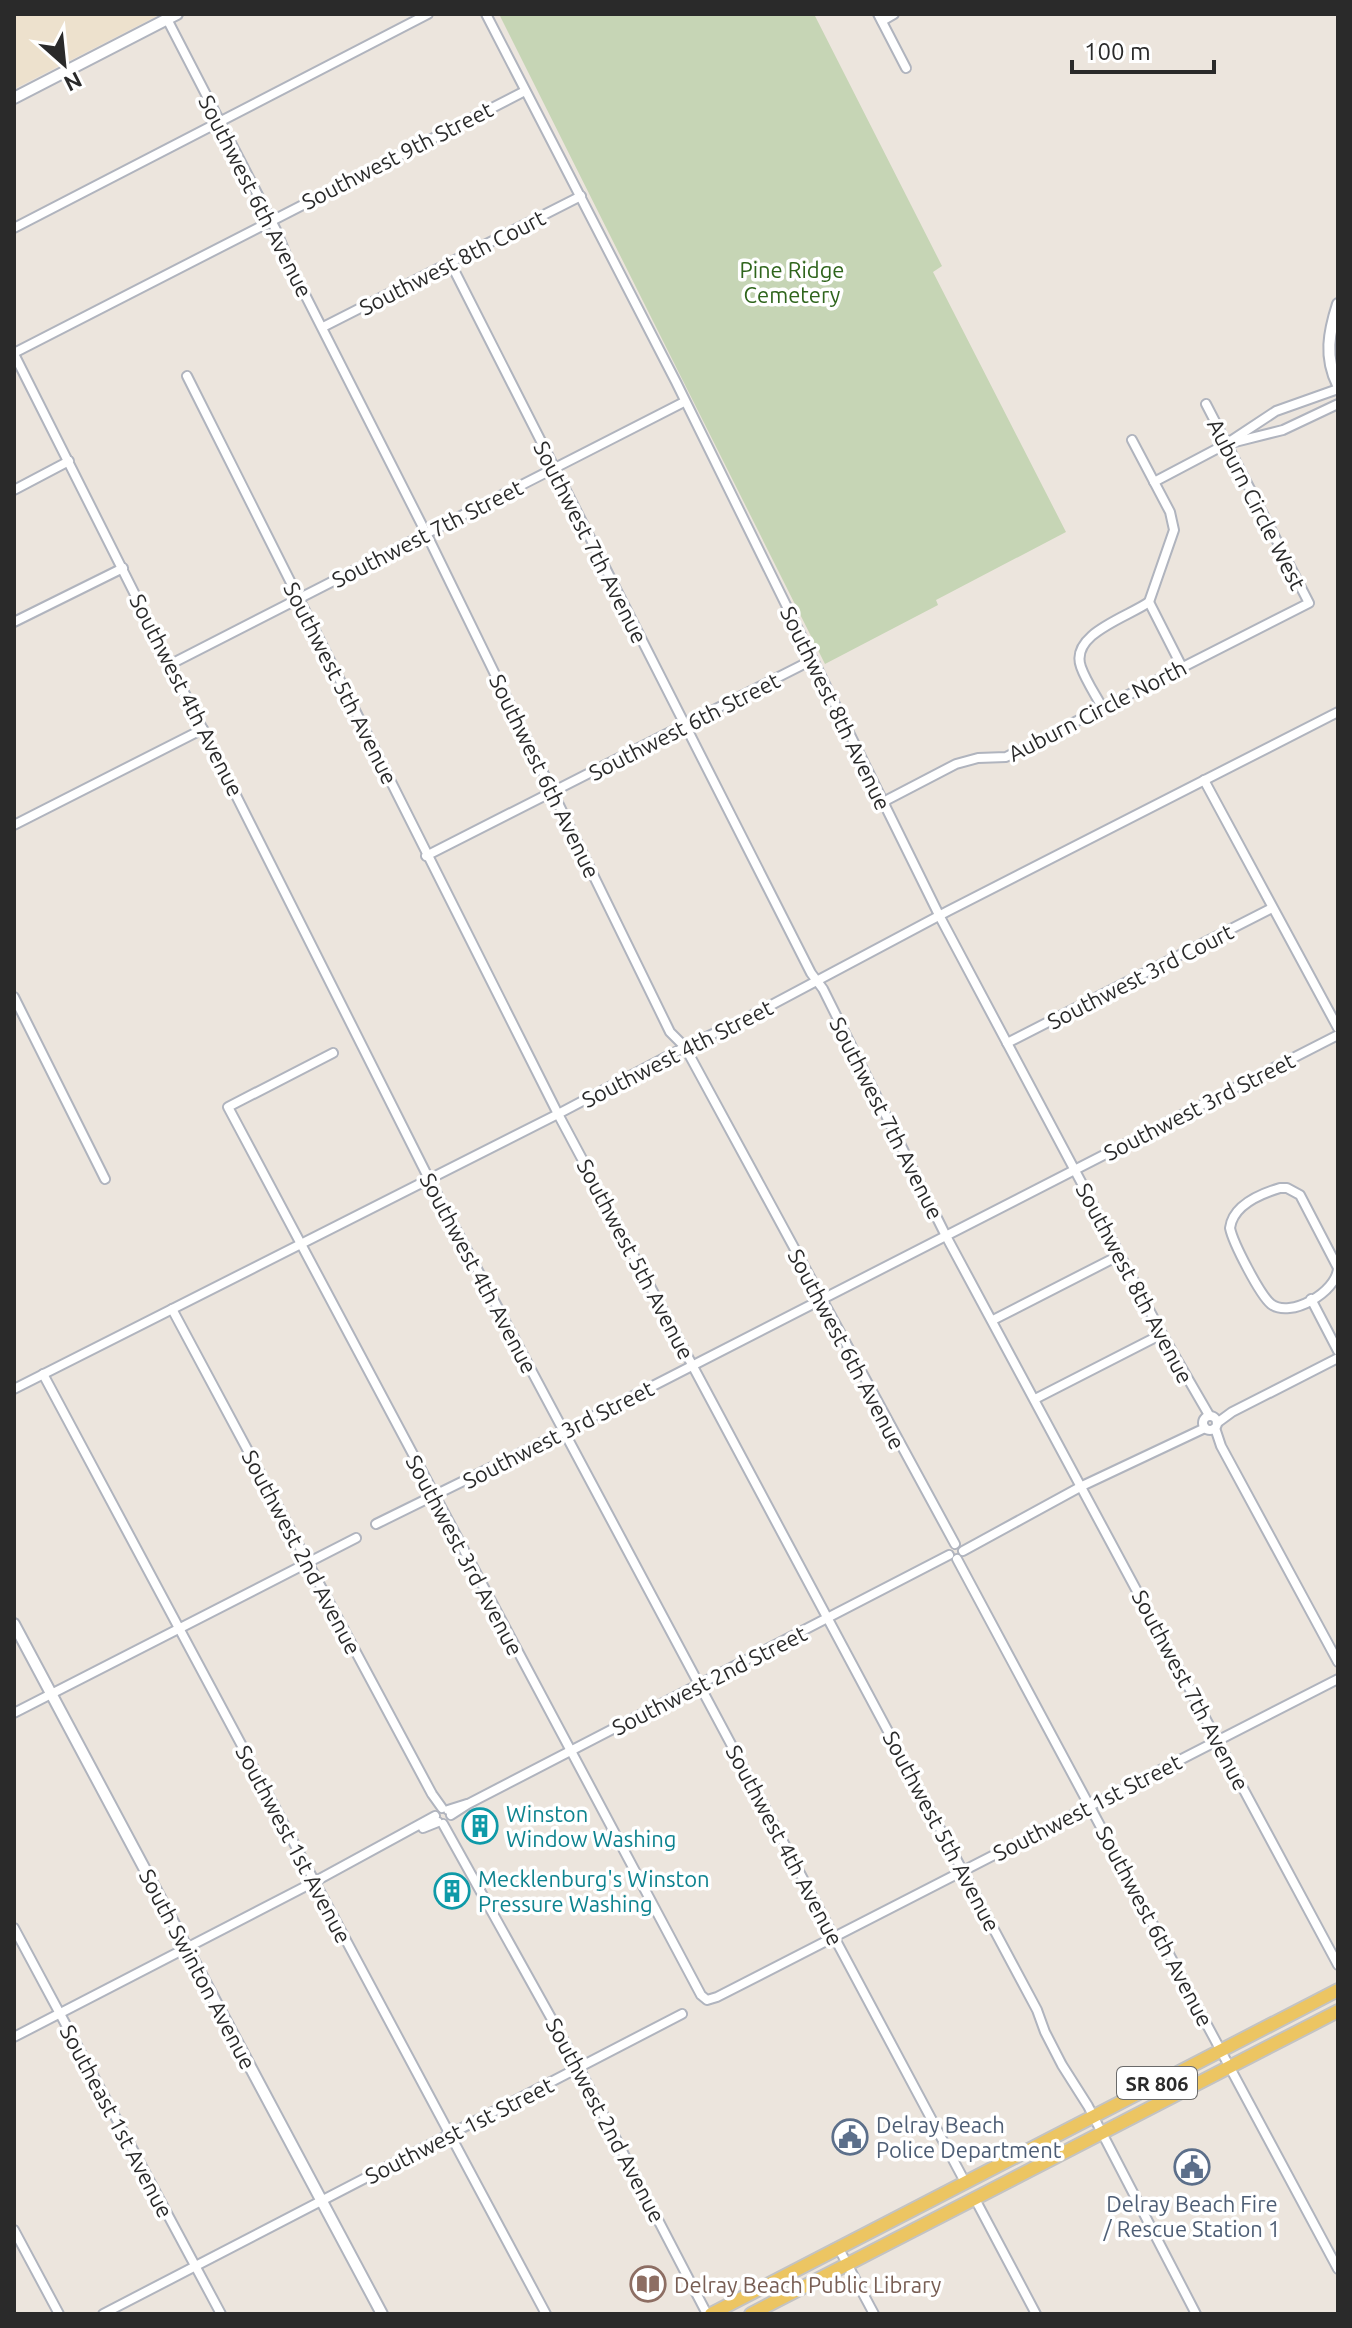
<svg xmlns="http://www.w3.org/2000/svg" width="1352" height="2328" viewBox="0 0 1352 2328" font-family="Ubuntu,sans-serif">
<rect width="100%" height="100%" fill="#ece5dd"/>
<polygon fill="#ede1cd" points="14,14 161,14 14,89"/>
<polygon fill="#c6d5b5" points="499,14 814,14 942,266 933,272 1066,532 936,600 938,605 825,664"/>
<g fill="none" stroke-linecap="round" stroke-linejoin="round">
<defs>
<g id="minor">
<polyline points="486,14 676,382 940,917 1162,1334 1209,1415"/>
<polyline points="878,14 906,68"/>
<polyline points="167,19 276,230 291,267 426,533 670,1032 685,1047 955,1544"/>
<polyline points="882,21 894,14"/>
<polyline points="14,228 428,14"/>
<polyline points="451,264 811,973 823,989 946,1236 1338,1965"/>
<polyline points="323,327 581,196"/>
<polyline points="14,353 525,91"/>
<polyline points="14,354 429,1179 965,2182"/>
<polyline points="187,376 558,1114 1037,2010 1045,2032 1062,2065 1088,2106 1196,2314"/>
<polyline points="1231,443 1283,430 1338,404"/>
<polyline points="1154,482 1226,444 1276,411 1338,389"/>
<polyline points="14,490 69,461"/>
<polyline points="1149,602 1182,667"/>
<polyline points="14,622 123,568"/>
<polyline points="171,664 684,402"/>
<path d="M1102 707C1095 694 1086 681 1081 667 1069 634 1128 617 1149 602L1174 530 1170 512 1132 440"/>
<polyline points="1204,780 1338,1028"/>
<polyline points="883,802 956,764 978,758 1006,757 1309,603 1206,404"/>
<polyline points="14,825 203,729"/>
<polyline points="426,856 812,660"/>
<polyline points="14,997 105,1179"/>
<polyline points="1007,1043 1272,908"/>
<polyline points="333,1053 228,1107 701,1995 707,2000 717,1997 1338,1679"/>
<path d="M1280 1188H1287L1300 1195 1338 1268C1337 1292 1290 1319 1271 1304 1260 1295 1233 1243 1230 1228 1233 1205 1260 1194 1280 1188Z"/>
<polyline points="1311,1299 1338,1351"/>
<polyline points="172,1309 432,1794 442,1808"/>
<polyline points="993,1320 1120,1255"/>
<polyline points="43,1374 546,2314"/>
<polyline points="14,1389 558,1114 685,1047 745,1019 948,911 1338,712"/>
<polyline points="1035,1399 1162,1334"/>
<circle cx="1210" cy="1423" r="7"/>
<polyline points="1217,1423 1232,1412 1338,1358"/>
<polyline points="1215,1428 1221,1446 1338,1662"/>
<polyline points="376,1524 559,1434 1338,1035"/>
<polyline points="963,1551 1082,1486 1205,1428"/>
<polyline points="957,1559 1338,2269"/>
<polyline points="14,1713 356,1538"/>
<polyline points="448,1810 467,1804"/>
<polyline points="451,1815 468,1804 949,1555"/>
<polyline points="443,1824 579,2068 707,2314"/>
<polyline points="423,1828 438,1822"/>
<polyline points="14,1928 221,2314"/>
<polyline points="14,2037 314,1882 435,1816"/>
<polyline points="975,2199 1036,2314"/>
<polyline points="14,2230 59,2314"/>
<polyline points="838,2247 874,2314"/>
<polyline points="103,2314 682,2014"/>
</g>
<g id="tertiary">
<polyline points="14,98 177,14"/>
<path d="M1338 304C1329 332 1324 357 1338 385"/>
<polyline points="14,1624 382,2314"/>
</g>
<g id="primary">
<polyline points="711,2314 1338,1990"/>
<polyline points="751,2314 1338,2011"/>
</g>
</defs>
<use href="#minor" stroke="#b0b4be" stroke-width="12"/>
<use href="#tertiary" stroke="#b0b4be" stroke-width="14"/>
<use href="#primary" stroke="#c3c3c3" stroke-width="16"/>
<use href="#minor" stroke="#fff" stroke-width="8"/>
<use href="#tertiary" stroke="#fff" stroke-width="10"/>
<use href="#primary" stroke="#ecc562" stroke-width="12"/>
</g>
<defs>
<symbol id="building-ring" viewBox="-11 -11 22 22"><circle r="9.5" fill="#fff" stroke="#0f9aa8" stroke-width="1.5"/><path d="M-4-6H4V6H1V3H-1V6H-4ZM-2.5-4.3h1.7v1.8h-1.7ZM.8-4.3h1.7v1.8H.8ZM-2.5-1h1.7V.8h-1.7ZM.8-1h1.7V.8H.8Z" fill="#0f9aa8"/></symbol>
<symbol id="civic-ring" viewBox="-11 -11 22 22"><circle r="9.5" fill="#fff" stroke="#5c6f8a" stroke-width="1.5"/><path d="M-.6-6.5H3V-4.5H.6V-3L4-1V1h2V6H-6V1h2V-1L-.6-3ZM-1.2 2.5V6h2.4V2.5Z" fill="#5c6f8a"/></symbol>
<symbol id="library-ring" viewBox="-11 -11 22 22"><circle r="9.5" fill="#fff" stroke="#8d6e63" stroke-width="1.5"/><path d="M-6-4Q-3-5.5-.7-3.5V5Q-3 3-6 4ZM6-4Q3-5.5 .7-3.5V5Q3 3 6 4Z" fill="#8d6e63"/></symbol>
</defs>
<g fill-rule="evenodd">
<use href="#building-ring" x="460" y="1806" width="40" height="40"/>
<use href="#building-ring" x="432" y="1871" width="40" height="40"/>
<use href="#civic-ring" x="830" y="2117" width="40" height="40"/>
<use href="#civic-ring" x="1172" y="2147" width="40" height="40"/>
<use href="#library-ring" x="628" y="2264" width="40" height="40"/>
</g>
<g text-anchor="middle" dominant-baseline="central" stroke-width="7" stroke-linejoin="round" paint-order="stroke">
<rect fill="#fff" stroke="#6a6a6a" stroke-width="2" x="1117" y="2067" width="80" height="32" rx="6"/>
<g font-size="20" font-weight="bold" fill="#2a2a2a">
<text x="1157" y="2083">SR 806</text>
</g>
<g font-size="22" fill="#2a2a2a" stroke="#fff">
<text transform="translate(397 155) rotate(-27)">Southwest 9th Street</text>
<text transform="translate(256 196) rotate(63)">Southwest 6th Avenue</text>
<text transform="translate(452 262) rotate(-27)">Southwest 8th Court</text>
<text transform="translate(1257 504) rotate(63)">Auburn Circle West</text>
<text transform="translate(427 533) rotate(-27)">Southwest 7th Street</text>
<text transform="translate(591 542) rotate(63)">Southwest 7th Avenue</text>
<text transform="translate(341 683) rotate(63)">Southwest 5th Avenue</text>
<text transform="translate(187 695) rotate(63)">Southwest 4th Avenue</text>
<text transform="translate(836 708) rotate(64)">Southwest 8th Avenue</text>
<text transform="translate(1097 710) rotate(-27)">Auburn Circle North</text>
<text transform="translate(684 726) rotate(-27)">Southwest 6th Street</text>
<text transform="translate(545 776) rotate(64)">Southwest 6th Avenue</text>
<text transform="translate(1140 976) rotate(-27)">Southwest 3rd Court</text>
<text transform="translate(677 1053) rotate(-27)">Southwest 4th Street</text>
<text transform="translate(1199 1106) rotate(-27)">Southwest 3rd Street</text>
<text transform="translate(887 1118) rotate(63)">Southwest 7th Avenue</text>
<text transform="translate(636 1259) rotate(62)">Southwest 5th Avenue</text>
<text transform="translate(479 1273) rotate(62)">Southwest 4th Avenue</text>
<text transform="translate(1135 1283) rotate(62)">Southwest 8th Avenue</text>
<text transform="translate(847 1349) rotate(62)">Southwest 6th Avenue</text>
<text transform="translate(558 1434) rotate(-27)">Southwest 3rd Street</text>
<text transform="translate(302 1552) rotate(62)">Southwest 2nd Avenue</text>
<text transform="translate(465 1555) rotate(62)">Southwest 3rd Avenue</text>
<text transform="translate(709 1680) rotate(-27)">Southwest 2nd Street</text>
<text transform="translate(1191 1690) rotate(62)">Southwest 7th Avenue</text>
<text transform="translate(1087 1807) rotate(-27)">Southwest 1st Street</text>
<text transform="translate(942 1831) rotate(62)">Southwest 5th Avenue</text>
<text transform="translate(294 1844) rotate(62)">Southwest 1st Avenue</text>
<text transform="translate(785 1845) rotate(62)">Southwest 4th Avenue</text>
<text transform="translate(1155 1926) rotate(62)">Southwest 6th Avenue</text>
<text transform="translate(198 1969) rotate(62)">South Swinton Avenue</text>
<text transform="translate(606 2120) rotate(62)">Southwest 2nd Avenue</text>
<text transform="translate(117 2121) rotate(62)">Southeast 1st Avenue</text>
<text transform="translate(459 2130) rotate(-27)">Southwest 1st Street</text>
</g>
<g font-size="22" fill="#2f651c" stroke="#fff">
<text x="792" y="269">Pine Ridge<tspan x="792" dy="25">Cemetery</tspan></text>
</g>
<g font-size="22" fill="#0d838f" stroke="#fff" text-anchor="start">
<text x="506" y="1813">Winston<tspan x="506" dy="25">Window Washing</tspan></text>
<text x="478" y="1878">Mecklenburg's Winston<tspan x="478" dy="25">Pressure Washing</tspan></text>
</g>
<g font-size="22" fill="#4e5e75" stroke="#fff" text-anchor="start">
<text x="876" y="2124">Delray Beach<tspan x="876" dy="25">Police Department</tspan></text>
<text x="1192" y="2203" text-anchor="middle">Delray Beach Fire<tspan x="1192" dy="25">/ Rescue Station 1</tspan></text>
</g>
<g font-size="22" fill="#785e54" stroke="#fff" text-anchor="start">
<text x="674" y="2284">Delray Beach Public Library</text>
</g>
</g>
<rect width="1352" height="2328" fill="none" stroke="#2a2a2a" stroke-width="32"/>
<g transform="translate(64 64) rotate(153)" stroke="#ffffff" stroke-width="6" paint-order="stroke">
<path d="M0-6L14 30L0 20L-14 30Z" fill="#2a2a2a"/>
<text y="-12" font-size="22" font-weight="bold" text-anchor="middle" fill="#2a2a2a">N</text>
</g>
<path d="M1072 60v12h142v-12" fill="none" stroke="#2a2a2a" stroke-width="4"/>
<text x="1084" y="60" font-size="24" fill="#2a2a2a" stroke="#ffffff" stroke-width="6" paint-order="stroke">100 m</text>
</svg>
